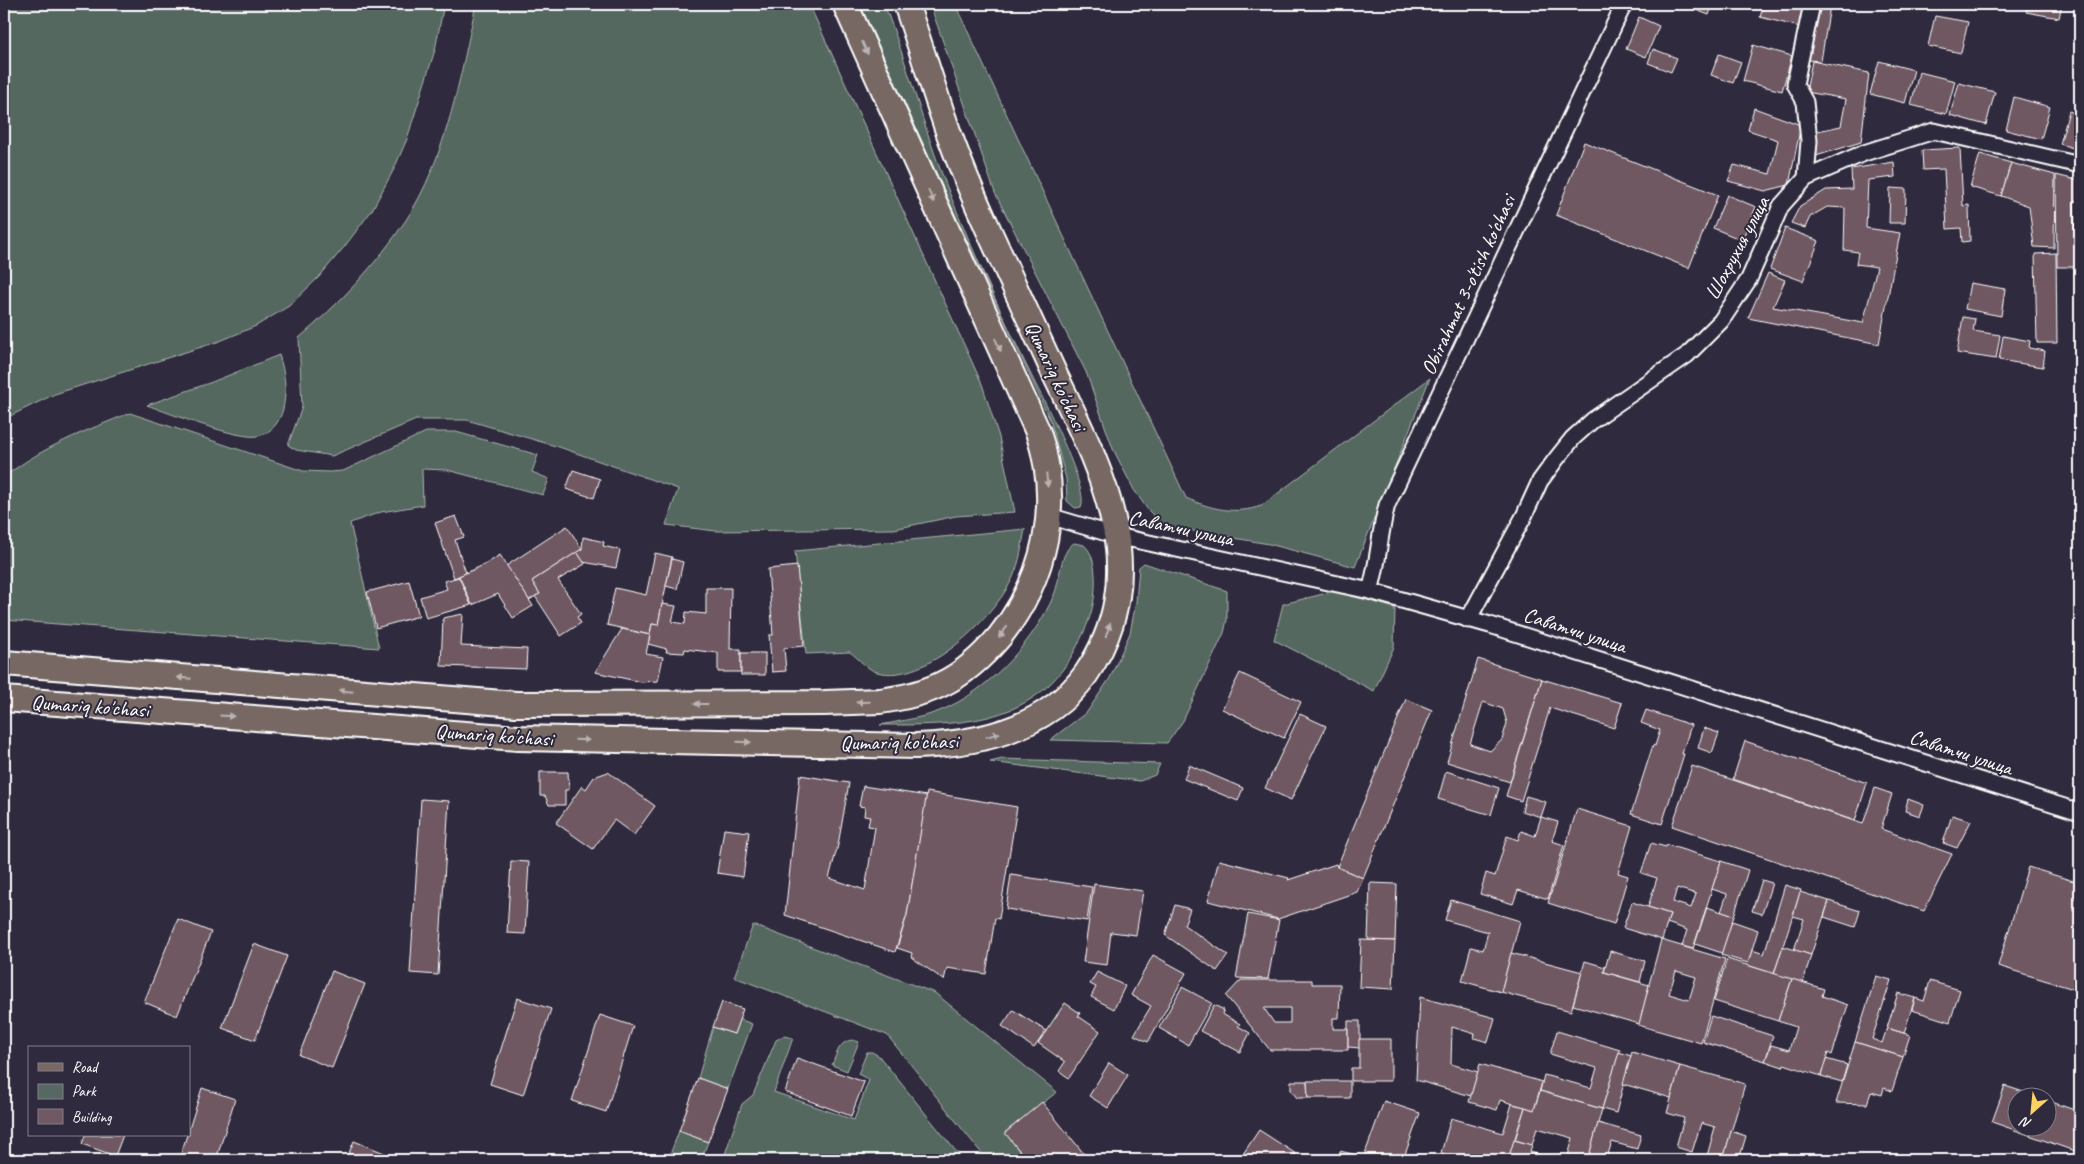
<svg xmlns="http://www.w3.org/2000/svg" width="2084" height="1164" viewBox="0 0 2084 1164" font-family="Caveat,sans-serif">
<rect width="100%" height="100%" fill="#2f2a3d"/>
<filter id="ink" filterUnits="userSpaceOnUse"><feTurbulence type="fractalNoise" baseFrequency=".02" numOctaves="2"/><feDisplacementMap in="SourceGraphic" scale="10" xChannelSelector="R" yChannelSelector="G"/><feConvolveMatrix kernelMatrix="1 2 1 2 8 2 1 2 1" color-interpolation-filters="sRGB"/></filter>
<g filter="url(#ink)">
<g fill="#556861" stroke="#aab4b0">
<polygon points="4,4 444,4 435,50 407,139 394,169 372,210 345,246 319,277 289,306 256,326 220,341 55,394 4,419"/>
<path d="M476 4H809L982 384 999 437 1015 512 956 516 894 529 716 531 666 525 678 489 562 448 467 420H416L332 456 296 450 288 445 302 407 299 338C339 304 376 265 406 220 446 159 461 74 476 4Z"/>
<path d="M860 4H884C908 64 923 127 947 187 974 254 1004 320 1036 385 1046 404 1090 491 1081 507L1075 508 1067 501 1066 479 1051 422 943 188Z"/>
<path d="M930 4H955L1186 498C1211 509 1235 515 1261 506L1430 378 1355 567 1269 544 1164 526 1148 510 1134 490 1113 449 1086 372 995 193Z"/>
<path d="M279 355C285 373 287 391 283 409 280 421 272 433 258 436 239 440 168 413 147 405L212 382Z"/>
<path d="M130 413 303 471 330 472 343 471 426 432H456L538 455 532 472 549 479 543 495 447 470 422 469 423 505 381 512 350 523 379 648 4 620V477C42 447 85 431 130 413Z"/>
<path d="M1025 529C1022 545 1020 562 1013 577 995 617 926 685 877 672 868 670 858 658 850 652L806 654 795 551Z"/>
<path d="M1074 543 1084 545C1097 556 1096 583 1094 599 1091 619 1083 635 1074 652 1033 727 954 725 880 725 896 722 913 719 928 715 982 699 1033 644 1054 595 1061 578 1059 553 1074 543Z"/>
<polygon points="1144,563 1227,591 1227,620 1224,633 1183,721 1167,743 1050,740 1087,712 1110,678 1130,633 1136,602 1139,567"/>
<polygon points="1335,591 1395,608 1394,647 1374,691 1274,640 1283,604"/>
<polygon points="1002,759 1160,764 1155,775 1140,781 990,762"/>
<polygon points="753,925 935,993 1057,1092 1005,1132 1026,1160 987,1160 887,1035 734,977"/>
<polygon points="739,1019 752,1024 728,1089 698,1078 713,1027 734,1034"/>
<polygon points="784,1036 793,1038 774,1092 854,1120 869,1080 858,1074 867,1052 872,1052 879,1056 963,1160 723,1160 742,1104 753,1095 776,1040"/>
<path d="M853 1040 859 1042 847 1071 832 1065C837 1053 839 1041 853 1040Z"/>
<polygon points="679,1131 708,1142 701,1160 668,1160"/>
</g>
<g fill="#705962" stroke="#fff" fill-rule="evenodd">
<polygon points="1680,4 1713,4 1709,15"/>
<polygon points="1764,4 1806,4 1800,27 1760,17"/>
<polygon points="2028,4 2062,4 2059,18 2026,12"/>
<polygon points="1817,5 1830,6 1821,61 1808,60"/>
<polygon points="1935,16 1968,22 1961,53 1928,46"/>
<polygon points="1639,17 1659,26 1646,57 1626,49"/>
<polygon points="1753,45 1792,56 1782,91 1743,81"/>
<polygon points="1653,49 1677,58 1671,72 1648,63"/>
<polygon points="1719,54 1741,62 1733,83 1711,75"/>
<polygon points="1812,61 1869,73 1861,142 1816,156 1813,132 1841,126 1846,99 1806,92"/>
<polygon points="1879,61 1914,70 1905,103 1870,94"/>
<polygon points="1919,72 1955,81 1946,114 1911,105"/>
<polygon points="1959,83 1995,92 1986,125 1950,115"/>
<polygon points="2014,97 2050,107 2041,139 2006,130"/>
<polygon points="1754,108 1801,125 1789,185 1765,191 1728,181 1734,165 1770,174 1778,140 1748,130"/>
<polygon points="2069,111 2080,115 2080,150 2060,144"/>
<polygon points="1584,142 1718,195 1689,268 1556,215"/>
<polygon points="1960,148 1963,206 1969,205 1970,241 1962,242 1961,228 1947,229 1944,169 1923,170 1922,150"/>
<polygon points="1980,154 2011,163 2001,196 1970,187"/>
<polygon points="1894,162 1895,177 1868,180 1866,228 1900,233 1879,344 1748,318 1768,273 1785,280 1773,307 1863,323 1877,267 1856,264 1858,252 1844,250 1845,208 1827,207 1810,217 1805,228 1791,223 1800,206 1826,190 1852,189 1851,169"/>
<polygon points="2011,163 2055,175 2054,248 2034,247 2029,206 2001,196"/>
<polygon points="2056,175 2080,181 2080,202 2074,201 2075,248 2080,248 2080,267 2057,267"/>
<polygon points="1890,188 1906,189 1905,223 1889,223"/>
<polygon points="1727,195 1756,207 1742,240 1713,228"/>
<polygon points="1785,228 1819,241 1803,281 1770,269"/>
<polygon points="2056,253 2057,343 2037,343 2035,254"/>
<polygon points="1970,283 2005,289 2001,316 1965,309"/>
<polygon points="1963,317 1975,319 1973,331 2000,335 1996,359 1957,353"/>
<polygon points="2003,336 2030,341 2029,348 2045,351 2043,367 1999,360"/>
<polygon points="573,470 600,479 594,498 566,489"/>
<polygon points="456,516 464,537 455,540 466,573 454,578 435,523"/>
<polygon points="567,526 582,549 532,581 540,594 529,600 506,566"/>
<polygon points="583,537 604,542 603,546 620,550 616,568 583,562 577,552 582,549"/>
<polygon points="577,552 585,564 558,580 581,614 577,617 581,623 561,636 535,596 540,594 532,581"/>
<polygon points="655,553 672,557 658,625 652,624 650,635 607,625 615,588 646,595"/>
<polygon points="500,555 533,606 513,618 498,594 472,605 459,576 486,564"/>
<polygon points="672,559 683,562 677,589 666,586"/>
<polygon points="797,566 804,646 784,648 786,671 772,672 769,635 773,635 768,569"/>
<polygon points="459,577 471,605 426,618 420,597 447,589 444,581"/>
<polygon points="409,581 419,616 376,628 367,592"/>
<polygon points="706,588 731,588 730,649 741,649 741,672 718,672 718,653 685,649 684,653 666,652 667,649 648,644 652,624 658,625 662,604 676,606 672,622 685,624 686,612 706,614"/>
<polygon points="463,614 461,646 527,649 526,669 441,666 443,618"/>
<polygon points="622,629 650,635 646,654 663,657 658,681 641,682 595,672"/>
<rect x="741" y="653" width="24" height="22"/>
<path d="M1478 659 1542 679 1510 782 1447 762ZM1483 702 1503 709 1507 723 1502 740 1490 751 1470 744Z"/>
<polygon points="1240,673 1301,702 1284,738 1222,709"/>
<polygon points="1542,679 1622,703 1614,728 1550,708 1521,801 1506,796"/>
<polygon points="1406,699 1432,710 1363,878 1337,867"/>
<polygon points="1646,710 1691,725 1682,754 1684,754 1662,824 1631,814 1653,745 1655,746 1660,730 1641,723"/>
<polygon points="1300,714 1326,726 1291,800 1265,788"/>
<polygon points="1704,728 1719,733 1712,753 1698,748"/>
<polygon points="1745,741 1867,783 1855,821 1733,779"/>
<polygon points="1189,765 1243,788 1238,801 1184,779"/>
<polygon points="1692,766 1863,824 1875,788 1892,794 1881,829 1952,854 1924,911 1672,826"/>
<polygon points="1446,771 1499,788 1491,815 1438,799"/>
<polygon points="540,772 568,772 569,790 565,790 565,805 549,805 545,796 540,796"/>
<polygon points="608,772 655,806 634,835 614,820 593,849 556,823 582,786 586,789 594,777"/>
<polygon points="800,775 849,783 838,845 829,878 865,890 875,827 868,826 870,817 864,816 865,807 859,806 863,786 927,796 907,915 895,952 785,915"/>
<polygon points="927,792 1017,807 999,919 995,918 986,974 947,968 944,980 911,957 912,953 897,948 907,915"/>
<polygon points="1526,796 1546,802 1541,817 1522,811"/>
<polygon points="421,799 449,801 438,975 410,973"/>
<polygon points="1908,799 1924,805 1920,816 1905,811"/>
<polygon points="1577,809 1632,826 1618,873 1628,876 1614,924 1548,903"/>
<polygon points="1952,815 1971,821 1957,848 1943,843"/>
<polygon points="1541,817 1558,822 1552,841 1564,845 1548,899 1518,890 1513,904 1480,894 1486,873 1495,876 1507,836 1518,840 1521,831 1535,836"/>
<polygon points="724,829 749,832 743,877 717,873"/>
<path d="M1651 843 1666 847 1667 845 1721 861 1693 949 1682 946 1687 930 1667 923 1670 914 1648 907 1657 878 1641 873ZM1677 888 1696 894 1691 908 1673 902Z"/>
<polygon points="1219,860 1289,878 1288,880 1336,864 1337,867 1363,878 1357,892 1278,919 1208,901"/>
<polygon points="511,861 529,862 525,934 507,933"/>
<polygon points="1721,861 1748,870 1734,916 1721,912 1727,894 1712,889"/>
<polygon points="2028,867 2080,883 2080,991 1998,966"/>
<polygon points="1011,875 1092,887 1087,921 1006,909"/>
<polygon points="1762,880 1772,883 1762,914 1752,911"/>
<polygon points="1370,883 1397,884 1395,941 1368,940"/>
<polygon points="1094,884 1143,891 1136,935 1111,932 1107,965 1083,962"/>
<polygon points="1785,885 1801,890 1774,974 1747,965 1752,950 1764,954"/>
<polygon points="1800,892 1829,901 1811,955 1794,950 1804,919 1793,916"/>
<polygon points="1451,900 1520,921 1501,992 1462,981 1471,947 1483,950 1488,932 1445,920"/>
<polygon points="1829,901 1860,911 1855,927 1824,917"/>
<polygon points="1632,902 1670,914 1662,940 1623,928"/>
<polygon points="1175,905 1190,909 1184,925 1228,955 1217,971 1165,935"/>
<polygon points="1707,907 1734,916 1722,953 1695,944"/>
<polygon points="1248,914 1279,920 1268,979 1236,978"/>
<polygon points="178,919 211,932 177,1016 144,1002"/>
<polygon points="1732,921 1758,930 1748,963 1721,955"/>
<polygon points="1361,940 1395,941 1393,989 1359,987"/>
<path d="M1661 940 1725 959 1701 1043 1638 1025ZM1676 971 1696 977 1689 1000 1669 994Z"/>
<polygon points="254,944 287,956 255,1040 222,1028"/>
<polygon points="1783,946 1811,955 1803,983 1774,974"/>
<polygon points="1610,951 1645,961 1640,982 1604,972"/>
<polygon points="1511,953 1582,972 1571,1011 1501,992"/>
<polygon points="1153,955 1186,973 1148,1042 1134,1035 1151,1006 1131,995"/>
<polygon points="1727,959 1792,979 1778,1021 1714,1001"/>
<polygon points="1585,961 1605,967 1604,972 1649,985 1639,1024 1573,1005"/>
<polygon points="332,971 365,984 332,1068 299,1055"/>
<polygon points="1097,972 1125,986 1114,1009 1091,997 1096,987 1090,984"/>
<polygon points="1876,976 1891,980 1872,1039 1882,1043 1887,1028 1910,1035 1903,1057 1855,1042"/>
<polygon points="1792,979 1824,989 1822,996 1848,1005 1832,1055 1828,1053 1821,1076 1784,1064 1783,1067 1765,1061 1771,1045 1789,1050 1796,1027 1778,1021"/>
<path d="M1241 980H1312V984H1340L1339 1018H1333V1029H1348V1050H1270L1226 996ZM1264 1008H1290V1023H1274Z"/>
<polygon points="1930,981 1960,990 1950,1022 1912,1010 1915,998 1924,1001"/>
<polygon points="1182,987 1212,1003 1188,1045 1159,1028"/>
<polygon points="1898,993 1915,998 1904,1033 1887,1028"/>
<polygon points="1420,997 1495,1018 1488,1042 1474,1038 1475,1034 1452,1027 1451,1064 1478,1072 1471,1096 1416,1080"/>
<polygon points="517,998 551,1009 523,1095 490,1084"/>
<polygon points="722,1002 743,1009 734,1034 713,1027"/>
<polygon points="1065,1003 1080,1013 1078,1016 1100,1031 1069,1078 1059,1071 1065,1062 1038,1043"/>
<polygon points="1214,1005 1224,1010 1222,1014 1240,1024 1238,1026 1250,1033 1240,1052 1200,1031"/>
<polygon points="1013,1010 1046,1031 1034,1048 1002,1026"/>
<polygon points="600,1015 633,1026 606,1112 572,1101"/>
<polygon points="1711,1016 1773,1036 1765,1061 1703,1042"/>
<polygon points="1348,1021 1360,1021 1360,1048 1348,1047"/>
<polygon points="1557,1031 1620,1050 1602,1109 1540,1091 1544,1075 1591,1088 1597,1068 1550,1054"/>
<polygon points="1359,1039 1391,1039 1391,1081 1351,1081 1351,1068 1359,1068"/>
<polygon points="1855,1042 1903,1057 1892,1091 1884,1088 1882,1095 1871,1092 1867,1104 1836,1103"/>
<polygon points="1619,1052 1631,1056 1616,1113 1602,1109"/>
<polygon points="1632,1052 1680,1066 1671,1098 1623,1084"/>
<polygon points="797,1058 864,1082 851,1116 785,1092"/>
<polygon points="1826,1059 1847,1065 1842,1082 1821,1076"/>
<polygon points="1109,1063 1128,1075 1108,1108 1089,1096"/>
<polygon points="1480,1064 1542,1082 1534,1110 1500,1100 1497,1110 1469,1102"/>
<polygon points="1680,1066 1745,1084 1723,1160 1707,1156 1715,1127 1701,1123 1692,1152 1676,1147 1684,1118 1667,1113"/>
<polygon points="698,1078 728,1089 708,1142 679,1131"/>
<polygon points="1291,1081 1307,1081 1308,1098 1297,1098 1291,1090"/>
<polygon points="1307,1081 1350,1081 1350,1098 1308,1098"/>
<polygon points="2005,1086 2036,1096 2016,1096 2016,1126 2046,1126 2046,1100 2080,1112 2080,1153 1992,1122"/>
<polygon points="202,1088 235,1099 216,1160 179,1160 187,1135 189,1135 189,1129"/>
<polygon points="1540,1091 1602,1109 1588,1160 1568,1156 1573,1138 1537,1128 1532,1145 1515,1140 1525,1107 1534,1110"/>
<polygon points="1384,1101 1420,1113 1403,1160 1363,1159"/>
<polygon points="1042,1102 1089,1160 1027,1160 1005,1133"/>
<polygon points="1512,1104 1525,1107 1508,1160 1468,1160 1441,1153 1451,1118 1503,1133"/>
<polygon points="1598,1123 1641,1135 1637,1149 1612,1142 1607,1157 1617,1160 1588,1160"/>
<polygon points="1259,1130 1296,1154 1292,1160 1239,1160"/>
<polygon points="1731,1131 1746,1136 1739,1160 1723,1160"/>
<polygon points="85,1135 123,1135 115,1156 82,1144"/>
<polygon points="1514,1140 1532,1145 1530,1152 1558,1160 1508,1160"/>
<polygon points="354,1141 387,1154 384,1160 346,1160"/>
<polygon points="1340,1151 1364,1157 1363,1159 1367,1160 1338,1160"/>
<polygon points="1689,1154 1708,1160 1686,1160"/>
<polygon points="1568,1156 1584,1160 1566,1160"/>
</g>
<g fill="none" stroke-linecap="round" stroke-linejoin="round">
<defs>
<g id="minor">
<polyline points="1806,178 1809,141 1805,102 1795,84 1812,4"/>
<polyline points="1049,516 1117,536 1370,591 1490,625 2080,812"/>
<path d="M1370 591C1379 562 1379 534 1387 505L1624 4"/>
<polyline points="1468,620 1524,516 1540,481 1557,458 1573,438 1593,420 1687,355 1721,321 1749,279 1781,206 1806,178 1864,153 1934,131 2080,165"/>
</g>
<g id="primary">
<path d="M4 663 516 704 824 703 880 701C902 698 922 694 942 684 965 673 984 655 1000 636 1046 578 1062 503 1038 432L845 4"/>
<path d="M4 699 518 738 916 746C979 744 1047 729 1086 674 1155 574 1102 472 1056 377 1034 328 1011 280 989 231 975 200 961 167 949 134 934 91 921 47 906 4"/>
</g>
</defs>
<use href="#minor" stroke="#fff" stroke-width="19"/>
<use href="#primary" stroke="#fff" stroke-width="28"/>
<use href="#minor" stroke="#2f2a3d" stroke-width="15"/>
<use href="#primary" stroke="#776864" stroke-width="24"/>
</g>
<defs><path id="oneway-solid" d="M-6-.8H1V-3.2L6.5 0L1 3.2V.8H-6Z" transform="scale(1.25)"/></defs>
<g fill="#bbb4b2">
<use href="#oneway-solid" transform="translate(865 48) rotate(66)"/>
<use href="#oneway-solid" transform="translate(931 196) rotate(66)"/>
<use href="#oneway-solid" transform="translate(998 345) rotate(66)"/>
<use href="#oneway-solid" transform="translate(1047 480) rotate(84)"/>
<use href="#oneway-solid" transform="translate(1108 630) rotate(-70)"/>
<use href="#oneway-solid" transform="translate(1003 632) rotate(128)"/>
<use href="#oneway-solid" transform="translate(184 678) rotate(-175)"/>
<use href="#oneway-solid" transform="translate(346 691) rotate(-175)"/>
<use href="#oneway-solid" transform="translate(863 702) rotate(178)"/>
<use href="#oneway-solid" transform="translate(701 704) rotate(180)"/>
<use href="#oneway-solid" transform="translate(227 716) rotate(4)"/>
<use href="#oneway-solid" transform="translate(993 735) rotate(-16)"/>
<use href="#oneway-solid" transform="translate(582 740) rotate(1)"/>
<use href="#oneway-solid" transform="translate(744 742) rotate(1)"/>
</g>
</g>
<g text-anchor="middle" dominant-baseline="central" stroke-width="4" stroke-linejoin="round" paint-order="stroke">
<g font-size="21" fill="#fff" stroke="#2f2a3d">
<text transform="translate(1737 248) rotate(-62)">Шохрухия улица</text>
<text transform="translate(1468 285) rotate(-65)">Obirahmat 3-o'tish ko'chasi</text>
<text transform="translate(1056 376) rotate(65)">Qumariq ko'chasi</text>
<text transform="translate(1181 528) rotate(12)">Саватчи улица</text>
<text transform="translate(1575 630) rotate(18)">Саватчи улица</text>
<text transform="translate(90 706) rotate(4)">Qumariq ko'chasi</text>
<text transform="translate(494 735) rotate(4)">Qumariq ko'chasi</text>
<text transform="translate(899 742) rotate(-1)">Qumariq ko'chasi</text>
<text transform="translate(1961 752) rotate(18)">Саватчи улица</text>
</g>
</g>
<rect width="2084" height="1164" fill="none" stroke="#2f2a3d" stroke-width="20"/>
<rect x="10" y="10" width="2064" height="1144" fill="none" stroke="#fff" stroke-width="2" filter="url(#ink)"/>
<rect x="28" y="1046" width="162" height="90" fill="#2f2a3d" stroke="#827f8b"/>
<rect x="38" y="1063" width="25" height="8" fill="#776864" stroke="#827f8b"/>
<text x="72" y="1072" font-size="15" fill="#ffffff">Road</text>
<rect x="38" y="1084" width="25" height="15" fill="#556861" stroke="#827f8b"/>
<text x="72" y="1096" font-size="15" fill="#ffffff">Park</text>
<rect x="38" y="1109" width="25" height="15" fill="#705962" stroke="#827f8b"/>
<text x="72" y="1122" font-size="15" fill="#ffffff">Building</text>
<g transform="translate(2032 1112) rotate(207)"><circle r="24" fill="#2f2a3d" stroke="#827f8b"/>
<path d="M0-4L9 19L0 12L-9 19Z" fill="#ffd166"/>
<text y="-8" font-size="14" font-weight="bold" text-anchor="middle" fill="#ffffff">N</text>
</g>
</svg>
